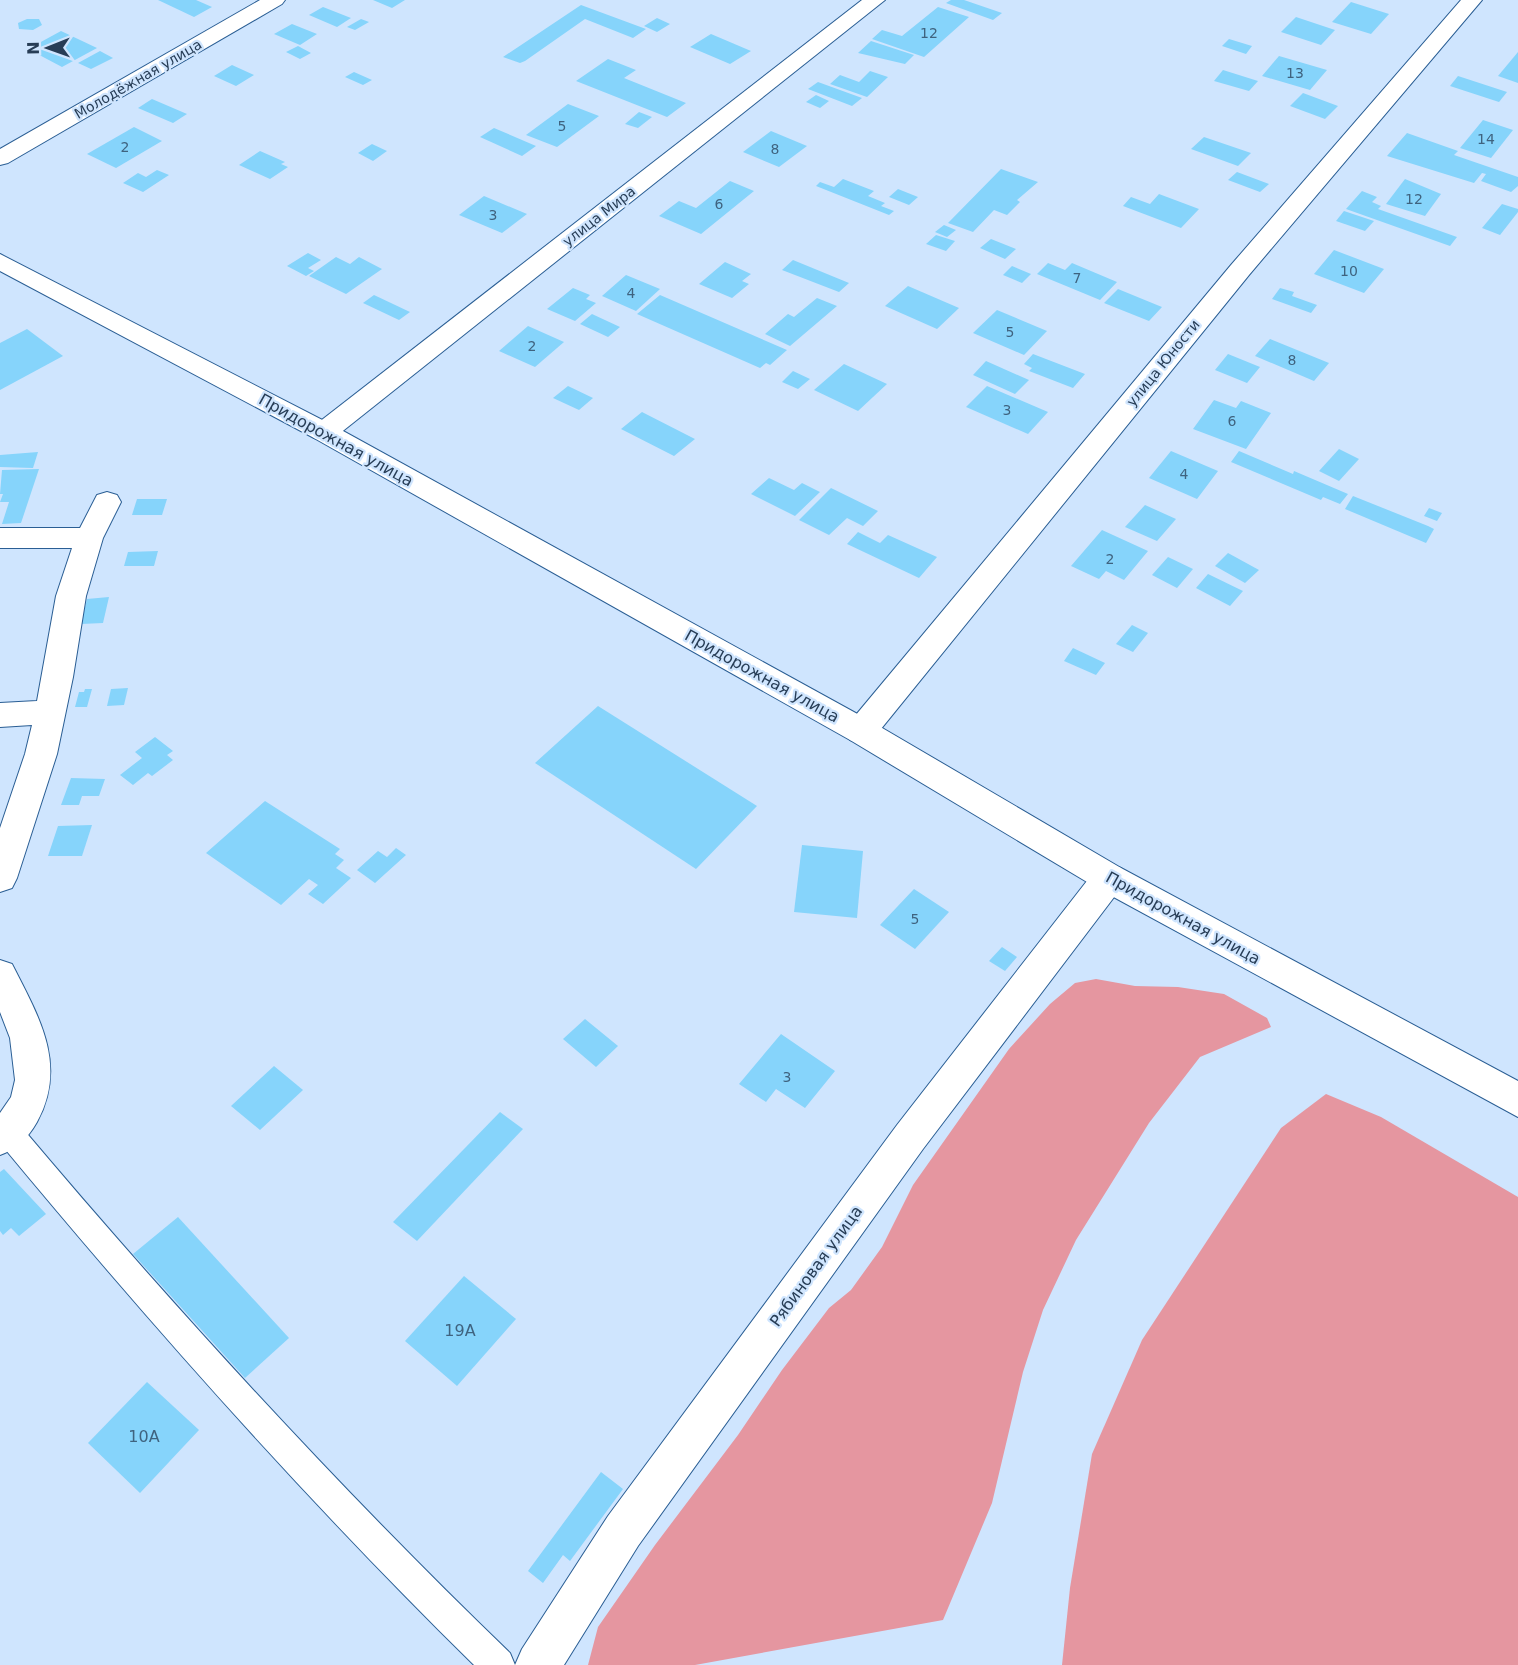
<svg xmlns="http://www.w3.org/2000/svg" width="1518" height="1665" viewBox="0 0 1518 1665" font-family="'DejaVu Sans',sans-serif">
<rect width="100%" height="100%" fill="#cfe5fe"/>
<g fill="#e596a0">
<polygon points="1096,979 1135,986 1178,987 1224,994 1267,1018 1271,1027 1200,1057 1149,1123 1076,1240 1043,1310 1023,1372 992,1503 943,1620 695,1665 588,1665 598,1627 655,1545 738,1435 782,1370 829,1308 851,1290 882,1247 913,1185 1009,1049 1050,1004 1075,983"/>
<polygon points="1326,1094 1381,1117 1518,1197 1518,1665 1062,1665 1070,1588 1092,1454 1142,1340 1281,1128"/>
</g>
<g fill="#86d4fb">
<polygon points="158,0 196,0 212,7 194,17"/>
<polygon points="373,0 405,0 392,8"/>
<polygon points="951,0 964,0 1002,13 993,20 946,3"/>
<polygon points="1351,2 1389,14 1371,34 1332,22"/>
<polygon points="581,5 646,29 633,38 585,19 525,61 520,63 503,57"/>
<polygon points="323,7 351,18 337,27 309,15"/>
<polygon points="938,7 969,17 924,57 872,39 882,30 902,36"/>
<polygon points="1296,17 1335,30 1321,45 1281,32"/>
<polygon points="657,18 670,24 657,32 644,26"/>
<polygon points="27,19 39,19 42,25 33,30 19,29 18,23"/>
<polygon points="361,19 369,22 355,30 347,27"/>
<polygon points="292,24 317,34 300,45 274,34"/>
<polygon points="61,31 97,48 62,67 28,49"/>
<polygon points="711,34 751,51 730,64 690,47"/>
<polygon points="1229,39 1252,46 1246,54 1222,46"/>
<polygon points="871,41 914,55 905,64 858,53"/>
<polygon points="298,46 311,53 300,59 286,52"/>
<polygon points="100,51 113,58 91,69 78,63"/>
<polygon points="1518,52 1518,83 1498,76"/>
<polygon points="1279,56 1327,70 1310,90 1262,76"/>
<polygon points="608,59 636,70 624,78 686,103 667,117 576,81"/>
<polygon points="232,65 254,75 236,86 214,76"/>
<polygon points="1223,70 1258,81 1249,91 1214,81"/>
<polygon points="870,71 888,77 867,97 830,84 840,75 859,82"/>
<polygon points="354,72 372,80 363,85 345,77"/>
<polygon points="1458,76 1507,92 1499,102 1450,86"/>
<polygon points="818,82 862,98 852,106 808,89"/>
<polygon points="1303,93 1338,106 1325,119 1290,106"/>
<polygon points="816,95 829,101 820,108 806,102"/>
<polygon points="152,99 187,114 173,123 138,108"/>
<polygon points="568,104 599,116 557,147 526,135"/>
<polygon points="639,112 652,117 638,128 625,124"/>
<polygon points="1483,120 1513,130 1491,158 1460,148"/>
<polygon points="134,127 162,141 116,168 87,154"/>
<polygon points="494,128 536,146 522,156 480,137"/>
<polygon points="771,131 807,146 779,167 743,152"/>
<polygon points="1407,133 1458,151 1454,155 1518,177 1518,186 1511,192 1481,181 1486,174 1482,173 1474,183 1387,156"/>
<polygon points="1204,137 1251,153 1238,166 1191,149"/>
<polygon points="372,144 387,151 373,161 358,153"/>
<polygon points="260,151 285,162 281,164 288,167 270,179 239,165"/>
<polygon points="1001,169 1038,182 1017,200 1020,202 1007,215 994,210 973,232 948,223"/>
<polygon points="157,170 169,175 143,192 123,183 138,173 146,177"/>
<polygon points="1237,172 1269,184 1260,192 1228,180"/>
<polygon points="843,179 874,191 868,196 885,203 881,206 894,211 889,215 816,186 820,182 834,187"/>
<polygon points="1405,179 1441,194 1425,216 1386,204"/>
<polygon points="730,181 754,191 701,234 659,216 679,201 696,208"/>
<polygon points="898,189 918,197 909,205 889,197"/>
<polygon points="1362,191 1377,197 1372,202 1381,206 1378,209 1457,237 1450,246 1346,209"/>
<polygon points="1159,194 1199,209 1181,228 1123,206 1131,197 1150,204"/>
<polygon points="484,196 527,214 502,233 459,215"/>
<polygon points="1502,204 1518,209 1518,212 1500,235 1482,228"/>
<polygon points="1344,211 1374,221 1365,231 1336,221"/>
<polygon points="944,225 956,230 947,237 935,232"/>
<polygon points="936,235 955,241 946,251 926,244"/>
<polygon points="991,239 1016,249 1005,259 980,248"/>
<polygon points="1334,250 1384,269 1364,293 1314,274"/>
<polygon points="308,253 321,260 308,268 314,271 306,276 287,266"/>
<polygon points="336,257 350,264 359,257 382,269 346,294 309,276"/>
<polygon points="793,260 849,283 839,292 782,270"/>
<polygon points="725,262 751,274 742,281 749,284 732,298 699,284"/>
<polygon points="1048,263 1065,270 1072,263 1117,282 1100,300 1037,274"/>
<polygon points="1012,266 1031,274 1022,283 1003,275"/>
<polygon points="626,275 660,289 636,311 602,296"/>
<polygon points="908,286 959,308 937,329 885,306"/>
<polygon points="573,288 590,295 586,299 596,303 575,321 547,309"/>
<polygon points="1280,288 1294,292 1292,296 1317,305 1311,313 1272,299"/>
<polygon points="1118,289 1157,305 1162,307 1149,321 1104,303"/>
<polygon points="374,295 410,312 399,320 363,303"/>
<polygon points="660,295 787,350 770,365 766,363 760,368 637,314"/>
<polygon points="817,298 837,306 790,346 765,334 788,314 794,317"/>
<polygon points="997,310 1047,331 1024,355 973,333"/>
<polygon points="592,314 620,327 608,337 580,324"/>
<polygon points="528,326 564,342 535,367 499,351"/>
<polygon points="27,329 63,356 0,390 0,343"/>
<polygon points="1270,339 1329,363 1314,381 1255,356"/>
<polygon points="1033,354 1085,374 1073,388 1029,371 1032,368 1024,364"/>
<polygon points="1228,354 1260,367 1247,383 1215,370"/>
<polygon points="986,361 1029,380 1015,394 973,375"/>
<polygon points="844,364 887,384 858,411 814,390"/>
<polygon points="793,371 810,379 798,389 782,382"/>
<polygon points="568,386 593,398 579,410 553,398"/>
<polygon points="987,386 1048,412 1028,434 966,407"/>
<polygon points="1214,400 1236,408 1241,401 1271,413 1246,449 1193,429"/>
<polygon points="642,412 689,436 695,439 674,456 621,429"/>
<polygon points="1339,449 1359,459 1339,481 1319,471"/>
<polygon points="1171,451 1218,471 1197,499 1149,478"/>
<polygon points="1239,451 1293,474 1294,471 1348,494 1340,504 1323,497 1321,500 1231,462"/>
<polygon points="38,452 33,468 0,467 0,455"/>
<polygon points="39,469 21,523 2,524 9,502 0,502 3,494 0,494 2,470"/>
<polygon points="769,478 794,490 802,483 820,492 795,516 751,494"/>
<polygon points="831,488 878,511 863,526 847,518 829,535 799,520"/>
<polygon points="1353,496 1428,526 1434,529 1426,543 1345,509"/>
<polygon points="137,499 167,499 162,515 132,515"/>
<polygon points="1145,505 1176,519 1157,541 1125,527"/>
<polygon points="1429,508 1442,513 1437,521 1424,516"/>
<polygon points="1102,530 1148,551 1124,580 1106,571 1099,579 1071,566"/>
<polygon points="858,532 880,543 888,535 937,557 919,578 847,544"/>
<polygon points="158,551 154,566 124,566 128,552"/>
<polygon points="1228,553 1259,570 1245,583 1215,566"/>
<polygon points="1168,557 1193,569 1177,588 1152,575"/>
<polygon points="1208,574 1243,591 1230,606 1196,588"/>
<polygon points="109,597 103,623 81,624 87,599"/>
<polygon points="1132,625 1148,633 1133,652 1116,644"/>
<polygon points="1073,648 1105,663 1096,675 1064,661"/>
<polygon points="128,688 124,705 107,706 111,689"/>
<polygon points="85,689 92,689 87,707 75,707 79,692 84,692"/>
<polygon points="598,706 757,806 696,869 535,763"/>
<polygon points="155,737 173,751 167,755 173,760 152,776 148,773 133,785 120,775 142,758 135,752"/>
<polygon points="71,778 105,779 99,796 82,796 79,805 61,805"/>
<polygon points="265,801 340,849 335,854 344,860 336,868 351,878 323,904 308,894 318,885 309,879 281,905 206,853"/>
<polygon points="92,825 82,856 48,856 58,826"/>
<polygon points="802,845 863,851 857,918 794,912"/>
<polygon points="396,848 406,855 375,883 357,870 378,851 387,857"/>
<polygon points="914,889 949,912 915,949 880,925"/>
<polygon points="1002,947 1017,957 1005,971 989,961"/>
<polygon points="585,1019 618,1046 596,1067 563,1039"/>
<polygon points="781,1034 835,1071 805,1108 776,1089 766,1102 739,1084"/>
<polygon points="274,1066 303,1090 260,1130 231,1106"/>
<polygon points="500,1112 523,1129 417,1241 393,1222"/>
<polygon points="4,1169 46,1214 19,1236 11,1228 3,1235 0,1231 0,1172"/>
<polygon points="178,1217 289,1338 245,1378 133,1254"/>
<polygon points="464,1276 516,1319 457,1386 405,1341"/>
<polygon points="147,1382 199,1430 140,1493 88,1443"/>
<polygon points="601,1472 623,1489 570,1561 563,1555 543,1583 528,1571"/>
</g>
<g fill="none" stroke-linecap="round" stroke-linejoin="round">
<defs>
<path id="lane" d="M8 1119 18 1123C174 1308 336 1485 510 1653L515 1665H474C306 1500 150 1324 0 1143V1123Z"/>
<g id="street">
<polygon points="260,0 285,0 282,4 8,163 0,165 0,149"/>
<polygon points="862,0 885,0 334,438 324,441 314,438 310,432 314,426"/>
<polygon points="1461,0 1482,0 1249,275 872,740 861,743 850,740 845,731 850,722 1231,265"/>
<polygon points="107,492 117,495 121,502 103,538 86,596 73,677 57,754 17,878 12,888 0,892 0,828 25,754 32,725 0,727 0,703 37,701 56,596 72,548 0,548 0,528 80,528 97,495"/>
<polygon points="1109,864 1121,868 1126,878 1121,888 923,1149 638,1546 564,1665 515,1665 522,1649 608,1516 897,1125 1097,868"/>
<path d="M0 960 12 964C39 1017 68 1065 37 1122 28 1138 17 1149 0 1155V1113L11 1097 15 1080 10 1038 0 1012Z"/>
</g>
<polygon id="secondary" points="0,254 334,426 872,722 1121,868 1518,1081 1518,1117 1097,888 850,740 314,438 0,271"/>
</defs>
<use href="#lane" stroke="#2a5e94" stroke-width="2"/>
<use href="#street" stroke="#2a5e94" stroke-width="2"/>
<use href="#secondary" stroke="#2a5e94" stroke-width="2"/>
<use href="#lane" fill="#fff" fill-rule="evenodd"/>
<use href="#street" fill="#fff" fill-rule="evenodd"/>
<use href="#secondary" fill="#fff" fill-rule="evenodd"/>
</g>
<g text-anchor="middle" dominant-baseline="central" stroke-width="4.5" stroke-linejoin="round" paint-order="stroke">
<g font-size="14" fill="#3f637f">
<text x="929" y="33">12</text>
<text x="1295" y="73">13</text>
<text x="562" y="126">5</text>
<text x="1486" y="139">14</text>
<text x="125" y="147">2</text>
<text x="775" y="149">8</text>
<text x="1414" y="199">12</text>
<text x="719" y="204">6</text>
<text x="493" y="215">3</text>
<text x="1349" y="271">10</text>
<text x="1077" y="278">7</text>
<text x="631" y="293">4</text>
<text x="1010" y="332">5</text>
<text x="532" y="346">2</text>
<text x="1292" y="360">8</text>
<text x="1007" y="410">3</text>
<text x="1232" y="421">6</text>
<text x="1184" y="474">4</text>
<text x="1110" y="559">2</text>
<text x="915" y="919">5</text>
<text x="787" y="1077">3</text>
</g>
<g font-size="14" fill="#273d56" stroke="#cfe5fe">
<text transform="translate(138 79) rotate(-30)">Молодёжная улица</text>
<text transform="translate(599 216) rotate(-38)">улица Мира</text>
<text transform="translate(1163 363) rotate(-51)">улица Юности</text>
</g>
<g font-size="16" fill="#273d56" stroke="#cfe5fe">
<text transform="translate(336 440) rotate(29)">Придорожная улица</text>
<text transform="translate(762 676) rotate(29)">Придорожная улица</text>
<text transform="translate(1183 918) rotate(29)">Придорожная улица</text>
<text transform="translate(816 1266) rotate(-54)">Рябиновая улица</text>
</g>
<g font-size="16" fill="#3f637f">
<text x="460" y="1330">19А</text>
<text x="144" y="1436">10А</text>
</g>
</g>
<g transform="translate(48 48) rotate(269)" stroke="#cfe5fe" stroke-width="4.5" paint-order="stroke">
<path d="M0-4.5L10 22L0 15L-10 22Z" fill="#273d56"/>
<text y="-9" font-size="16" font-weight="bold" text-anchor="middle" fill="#273d56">N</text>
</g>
</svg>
